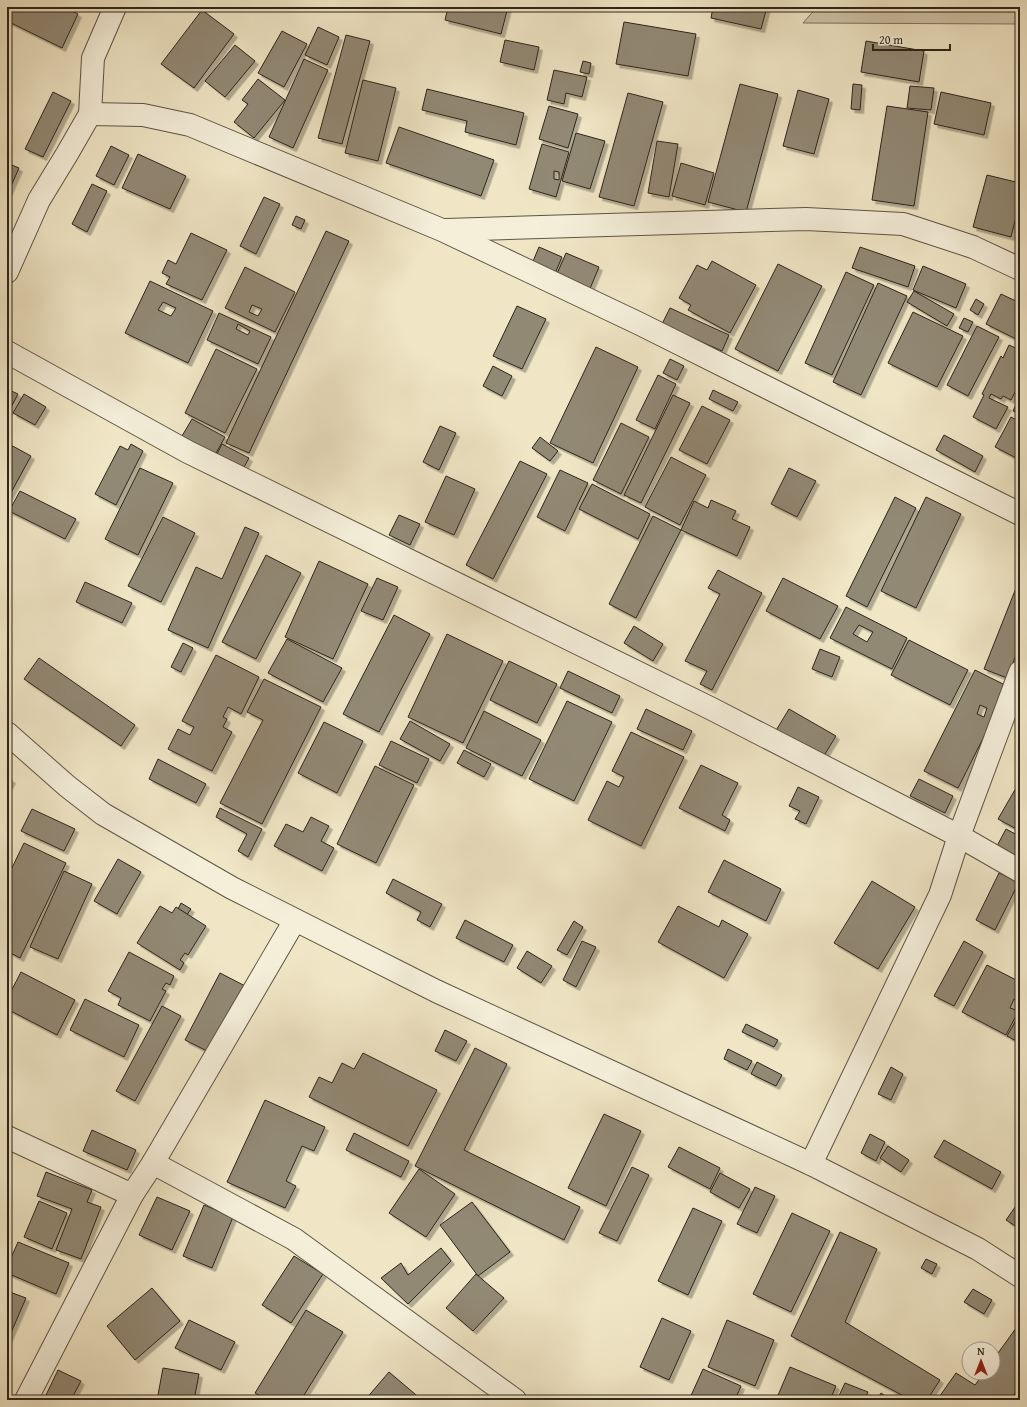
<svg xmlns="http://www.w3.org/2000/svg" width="1027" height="1407" viewBox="0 0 1027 1407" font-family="'Gentium Book Plus',serif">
<defs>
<filter id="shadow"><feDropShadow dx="3.5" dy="3.5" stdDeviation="0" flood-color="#0004"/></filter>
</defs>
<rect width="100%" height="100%" fill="#f0e6c6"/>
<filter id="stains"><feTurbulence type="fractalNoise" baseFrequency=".005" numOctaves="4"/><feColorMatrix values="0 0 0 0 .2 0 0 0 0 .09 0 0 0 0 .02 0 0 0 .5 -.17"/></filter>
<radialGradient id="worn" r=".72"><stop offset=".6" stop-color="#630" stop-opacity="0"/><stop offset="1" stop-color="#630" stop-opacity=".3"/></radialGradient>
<polygon fill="#cfc5a9" stroke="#7e7462" points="817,7 1020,7 1020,24 803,23"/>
<g fill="#928974" stroke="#2d241b" fill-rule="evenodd" filter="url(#shadow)">
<polygon points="7,7 64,7 78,14 62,48 7,21"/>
<polygon points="448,7 508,7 501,34 445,20"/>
<polygon points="713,7 767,7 761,29 711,18"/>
<polygon points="202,10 234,34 194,88 161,64"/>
<polygon points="624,22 696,34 688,76 616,64"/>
<polygon points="318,27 339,37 327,65 305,55"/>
<polygon points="282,31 307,44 284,87 258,73"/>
<polygon points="346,35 370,41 342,144 318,138"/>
<polygon points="505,40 539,47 534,70 500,62"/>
<polygon points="866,41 924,51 919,82 861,72"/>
<polygon points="235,45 255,61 225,97 205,81"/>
<polygon points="304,59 328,70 293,148 269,137"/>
<polygon points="583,61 591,63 589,74 580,72"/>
<polygon points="554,70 587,77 582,97 566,93 564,104 547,100"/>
<polygon points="258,79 285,100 254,138 234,122 248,104 242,100"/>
<polygon points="363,80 396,88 378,161 345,153"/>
<polygon points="740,84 778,94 746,212 708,202"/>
<polygon points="853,84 862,85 860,110 851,109"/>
<polygon points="910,86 934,88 931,110 907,108"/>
<polygon points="427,89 524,113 516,145 465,132 467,121 422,110"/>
<polygon points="798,90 829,99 814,154 783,146"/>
<polygon points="53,92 71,101 43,157 25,149"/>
<polygon points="941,92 991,103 984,135 934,124"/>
<polygon points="628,93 663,102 634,206 599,197"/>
<polygon points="549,106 578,114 568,148 539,139"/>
<polygon points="887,106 928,112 914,206 872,200"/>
<polygon points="399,127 494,160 481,196 386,163"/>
<polygon points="576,133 605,141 590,189 562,181"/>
<polygon points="657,141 678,144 669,197 648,193"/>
<path d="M542 144 569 152 556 197 529 189ZM554 171 559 172V180L554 179Z"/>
<polygon points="111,146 129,155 114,185 96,176"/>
<polygon points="138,154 186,176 170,209 122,188"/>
<polygon points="7,163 19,168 7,195"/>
<polygon points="681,163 714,173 705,205 672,196"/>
<polygon points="987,175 1020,183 1020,201 1011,237 973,227"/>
<polygon points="92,184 107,191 87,232 72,224"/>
<polygon points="264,197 280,204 256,254 240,246"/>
<polygon points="296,216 305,220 301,229 292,225"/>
<polygon points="326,231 349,241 249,453 226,443"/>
<polygon points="191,233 227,250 202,300 166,284 170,277 162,273 168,260 176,264"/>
<polygon points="539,247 562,257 554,276 531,266"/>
<polygon points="860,247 915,266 908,287 852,268"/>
<polygon points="566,253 599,267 589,291 556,276"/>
<polygon points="712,261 756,285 730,333 688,310 691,305 679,298 697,265 707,270"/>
<polygon points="778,264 822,286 778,371 735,349"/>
<polygon points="923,266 966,284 956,308 913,290"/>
<path d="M245 267 295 292 275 332 225 308ZM252 305 262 309 258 316 249 312Z"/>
<polygon points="846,272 874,285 832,375 805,363"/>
<path d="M150 281 213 311 188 363 125 333ZM163 302 176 308 171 316 158 310Z"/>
<polygon points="878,283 907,296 861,395 833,382"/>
<polygon points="914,291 954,314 947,326 907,302"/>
<polygon points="1001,294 1020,303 1020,341 986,324"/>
<polygon points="976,299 984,304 978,315 970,310"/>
<polygon points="517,306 546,319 522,369 493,356"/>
<polygon points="670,308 729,335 722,351 662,324"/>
<polygon points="913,312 963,336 937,387 888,363"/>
<path d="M219 313 271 337 258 364 207 340ZM238 324 250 331 248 335 236 329Z"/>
<polygon points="964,318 973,322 968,332 959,328"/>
<polygon points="977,326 999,337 968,396 947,385"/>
<polygon points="1009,345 1020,350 1020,383 1011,400 1003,396 1001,399 991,394 989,398 1008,407 996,429 973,417 984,395 982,394 1001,356 1003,358"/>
<polygon points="596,347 638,367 593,463 550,443"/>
<polygon points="216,349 257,369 225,433 185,413"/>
<polygon points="670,359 684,366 677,380 663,373"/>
<polygon points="493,366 512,376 502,396 483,386"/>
<polygon points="658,375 676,384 655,429 636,420"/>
<polygon points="7,389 18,394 7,415"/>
<polygon points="713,390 738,402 733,411 709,399"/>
<polygon points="24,394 46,407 35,425 13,413"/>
<polygon points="673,395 690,403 641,503 624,495"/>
<polygon points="1020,396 1020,414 1013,411"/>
<polygon points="702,406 730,420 707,464 679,450"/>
<polygon points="1011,417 1020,422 1020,460 995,447"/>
<polygon points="192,419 225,437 215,455 182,436"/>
<polygon points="621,423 649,437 621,494 593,480"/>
<polygon points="440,426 456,433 439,470 423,462"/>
<polygon points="944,435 983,456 975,472 936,450"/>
<polygon points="540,437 558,451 550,461 532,448"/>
<polygon points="7,443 31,456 7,500"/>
<polygon points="131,444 143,451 116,505 95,494 120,446 128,450"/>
<polygon points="222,444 249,458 244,467 217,454"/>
<polygon points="671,457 706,475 680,525 645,507"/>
<polygon points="520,461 547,474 493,579 466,565"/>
<polygon points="140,468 173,483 138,555 105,539"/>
<polygon points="789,468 816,481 797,517 771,504"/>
<polygon points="560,470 588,483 565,531 537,517"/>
<polygon points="446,476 475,489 454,535 425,522"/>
<polygon points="592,484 650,514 638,539 579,509"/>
<polygon points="20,491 76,519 65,539 9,511"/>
<polygon points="895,497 916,508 867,607 846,596"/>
<polygon points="926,497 961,514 916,608 881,591"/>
<polygon points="711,500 736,511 732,519 750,527 737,556 681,530 694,501 708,508"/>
<polygon points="399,515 420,524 410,545 389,535"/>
<polygon points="653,516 681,530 636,618 609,604"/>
<polygon points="163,517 195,533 161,602 128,586"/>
<polygon points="245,527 259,533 208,648 168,630 196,567 222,579"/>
<polygon points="266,555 301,573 256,659 222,642"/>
<polygon points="319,561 368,584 333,659 285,637"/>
<polygon points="718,570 762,593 712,690 700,684 707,671 685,661 720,594 708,588"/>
<polygon points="377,578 398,587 383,620 361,611"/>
<polygon points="783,578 838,606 820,639 766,611"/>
<polygon points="1020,578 1020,645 1007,678 984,669"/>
<polygon points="85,582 132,603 122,623 76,602"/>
<path d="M846 607 907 638 892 669 830 638ZM859 625 873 632 867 642 853 634Z"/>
<polygon points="394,615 430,634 379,732 343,714"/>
<polygon points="634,626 663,644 653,661 624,643"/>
<polygon points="447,634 503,661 463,743 408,717"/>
<polygon points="287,639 342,668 323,702 268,673"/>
<polygon points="909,640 968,670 950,705 891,675"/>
<polygon points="183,643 193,648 181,672 171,667"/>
<polygon points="820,649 840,657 832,677 812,669"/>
<polygon points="216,655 259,677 241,714 228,707 223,717 227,719 223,727 232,732 212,771 168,749 178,729 190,735 194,727 182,721"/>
<polygon points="39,658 135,725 121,746 24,679"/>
<polygon points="509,661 557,684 537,723 490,700"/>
<path d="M975 670 1009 687 958 788 924 771ZM980 705 987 708 984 717 977 714Z"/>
<polygon points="568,671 620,696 612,713 560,688"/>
<polygon points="264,679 321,707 262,824 220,803 263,720 247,712"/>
<polygon points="567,701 612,722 574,801 529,779"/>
<polygon points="646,709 692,731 683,750 637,729"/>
<polygon points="789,709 836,736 822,759 775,732"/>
<polygon points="484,711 541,740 522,776 466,748"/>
<polygon points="410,721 450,744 440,761 400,739"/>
<polygon points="324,722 363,741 337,793 298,773"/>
<polygon points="631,732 684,757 641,846 588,820 607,781 619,787 624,777 612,771"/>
<polygon points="391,741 429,759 417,783 379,765"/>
<polygon points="464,750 491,764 484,777 457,763"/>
<polygon points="158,759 206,784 196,803 149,779"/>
<polygon points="701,765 738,783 722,815 730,820 725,831 679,808"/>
<polygon points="375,766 414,785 376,863 337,844"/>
<polygon points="7,777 12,780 7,789"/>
<polygon points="919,779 953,796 945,813 910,796"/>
<polygon points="798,787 819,797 806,824 795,819 800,811 789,806"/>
<polygon points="1016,788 1020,790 1020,831 998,819"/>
<polygon points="220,808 262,829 248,857 238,851 247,834 216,817"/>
<polygon points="32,809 75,829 64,851 21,831"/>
<polygon points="311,817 329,826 321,841 334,848 322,871 274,846 286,824 303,832"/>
<polygon points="1006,829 1019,836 1016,843 1020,845 1020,858 997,846"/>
<polygon points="24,843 66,863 20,958 7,951 7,878"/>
<polygon points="118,859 141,872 117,914 94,901"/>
<polygon points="724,860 781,889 766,921 708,892"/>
<polygon points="64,871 92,884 58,959 30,947"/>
<polygon points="999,873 1019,882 995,930 976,920"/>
<polygon points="393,879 442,904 430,927 417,920 421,912 386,893"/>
<polygon points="872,881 915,907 878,969 834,943"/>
<polygon points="181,903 191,909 186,916 177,911"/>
<polygon points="160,906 172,913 176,907 206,926 188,955 185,953 180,960 184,963 180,970 137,943"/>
<polygon points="678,906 719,927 722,920 748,934 724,978 658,942"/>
<polygon points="465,920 513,945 504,962 456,938"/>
<polygon points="574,921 583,927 567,955 557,950"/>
<polygon points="582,941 596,947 576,987 563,980"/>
<polygon points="964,941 983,952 954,1006 934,996"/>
<polygon points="527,951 552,966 541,983 517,968"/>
<polygon points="129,952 174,976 170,985 166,983 162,989 166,991 150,1021 118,1005 121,998 108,991"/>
<polygon points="987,965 1020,982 1020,1002 1014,999 1010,1008 1016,1010 1020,1002 1020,1008 1006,1035 962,1012"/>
<polygon points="21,972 75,1000 57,1035 7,1009 7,999"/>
<polygon points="220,973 249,988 215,1055 185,1040"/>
<polygon points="85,999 139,1025 124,1057 70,1030"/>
<polygon points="162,1006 181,1016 135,1101 116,1091"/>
<polygon points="1020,1013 1020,1043 1007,1036"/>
<polygon points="746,1024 778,1040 774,1047 742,1032"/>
<polygon points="445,1030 467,1041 456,1061 435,1051"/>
<polygon points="475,1048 507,1064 464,1150 580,1207 564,1240 415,1166"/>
<polygon points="728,1049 752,1061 747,1070 724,1059"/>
<polygon points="363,1053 437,1090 408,1146 309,1097 319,1077 332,1083 342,1063 354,1069"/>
<polygon points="757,1062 782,1075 776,1086 751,1074"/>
<polygon points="891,1067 903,1074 891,1100 878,1094"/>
<polygon points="265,1100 325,1127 314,1151 302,1146 286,1181 296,1186 285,1208 227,1182"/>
<polygon points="604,1114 641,1131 606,1206 568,1188"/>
<polygon points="92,1130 136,1150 127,1170 83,1151"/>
<polygon points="354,1133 409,1161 401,1177 346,1150"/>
<polygon points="870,1134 885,1142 876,1161 861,1153"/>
<polygon points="944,1140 1001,1172 992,1189 934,1157"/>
<polygon points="888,1146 909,1160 901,1172 880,1158"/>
<polygon points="679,1147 720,1168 710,1189 668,1167"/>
<polygon points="632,1167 649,1175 617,1241 599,1233"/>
<polygon points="419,1169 455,1194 426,1237 389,1213"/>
<polygon points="46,1172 92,1190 87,1202 101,1207 81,1259 56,1250 72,1209 37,1196"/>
<polygon points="720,1173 750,1189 739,1208 710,1192"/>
<polygon points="755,1187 775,1196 757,1233 737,1224"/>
<polygon points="157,1197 190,1211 172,1250 139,1235"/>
<polygon points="39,1201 67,1213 52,1249 24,1237"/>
<polygon points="472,1202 510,1252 478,1276 440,1225"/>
<polygon points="1018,1203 1020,1205 1020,1229 1006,1220"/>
<polygon points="204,1205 233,1217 212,1268 183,1256"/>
<polygon points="693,1208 722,1221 688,1295 658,1281"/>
<polygon points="792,1213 830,1231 791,1312 753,1294"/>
<polygon points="840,1232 877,1249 845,1322 940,1380 927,1400 911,1400 791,1336"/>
<polygon points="18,1242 69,1263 56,1294 7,1273 7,1267"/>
<polygon points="441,1248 451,1261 408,1304 381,1278 401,1263 408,1275"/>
<polygon points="294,1256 323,1274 291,1323 262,1305"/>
<polygon points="926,1259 937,1264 932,1274 921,1268"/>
<polygon points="476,1274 504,1298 473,1331 446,1308"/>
<polygon points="152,1288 180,1321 135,1360 107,1326"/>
<polygon points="973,1289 992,1300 984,1314 964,1302"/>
<polygon points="7,1291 26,1298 7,1342"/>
<polygon points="306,1310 343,1332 301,1400 267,1400 255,1393"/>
<polygon points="662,1318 691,1331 669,1380 640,1367"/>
<polygon points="189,1320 235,1342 221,1370 175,1348"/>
<polygon points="727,1320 774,1340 755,1386 708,1367"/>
<polygon points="1019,1324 1020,1386 1010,1400 937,1400 956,1373 975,1385 984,1373 993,1373 993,1360"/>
<polygon points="790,1367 836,1386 830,1400 776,1400"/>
<polygon points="163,1368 199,1374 194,1400 157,1400"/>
<polygon points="703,1369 741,1386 735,1400 689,1400"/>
<polygon points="58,1370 81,1381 71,1400 56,1400 46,1395"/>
<polygon points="389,1372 422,1400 365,1400"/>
<polygon points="845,1383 868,1392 864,1400 837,1400"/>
<polygon points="881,1393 891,1400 877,1400"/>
</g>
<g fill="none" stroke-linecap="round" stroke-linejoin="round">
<defs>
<g id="minor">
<polyline points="90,114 143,115 190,125 442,230 640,324 1020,514"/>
<polyline points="446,230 806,219 903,224 973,247 1020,269"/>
<polyline points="7,272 39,200 67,154 90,114 93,58 115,7"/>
<polyline points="7,352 188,452 710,708 959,836 940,895 811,1164"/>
<polyline points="1020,672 959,836 1020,871"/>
<polyline points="7,1137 132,1195"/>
<polyline points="153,1163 294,1239 515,1400"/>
<polyline points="26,1400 132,1195 153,1163 295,920"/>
</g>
<polyline id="tertiary" points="7,733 67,786 103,814 232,888 436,991 811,1164 978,1249 1020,1276"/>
</defs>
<use href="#minor" stroke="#5e5446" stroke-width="24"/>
<use href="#tertiary" stroke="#5e5446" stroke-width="24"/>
<use href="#minor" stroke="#f5efda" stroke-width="22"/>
<use href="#tertiary" stroke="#f5efda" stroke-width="22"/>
</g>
<rect width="1027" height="1407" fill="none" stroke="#f0e6c6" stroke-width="24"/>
<rect x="8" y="8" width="1011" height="1391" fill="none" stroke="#2d241b" stroke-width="2"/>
<rect x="12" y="12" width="1003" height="1383" fill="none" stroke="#2d241b"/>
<g transform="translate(981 1361)"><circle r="19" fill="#f5efda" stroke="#a59e8e"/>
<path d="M0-3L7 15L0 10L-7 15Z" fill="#8f2418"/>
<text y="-6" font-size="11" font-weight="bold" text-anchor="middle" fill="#2d241b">N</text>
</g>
<path d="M873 44v6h77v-6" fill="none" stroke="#2d241b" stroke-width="2"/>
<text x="879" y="44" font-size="12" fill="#2d241b" stroke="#f5efda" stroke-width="3" paint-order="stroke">20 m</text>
<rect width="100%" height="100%" filter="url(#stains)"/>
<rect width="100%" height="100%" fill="url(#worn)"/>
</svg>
